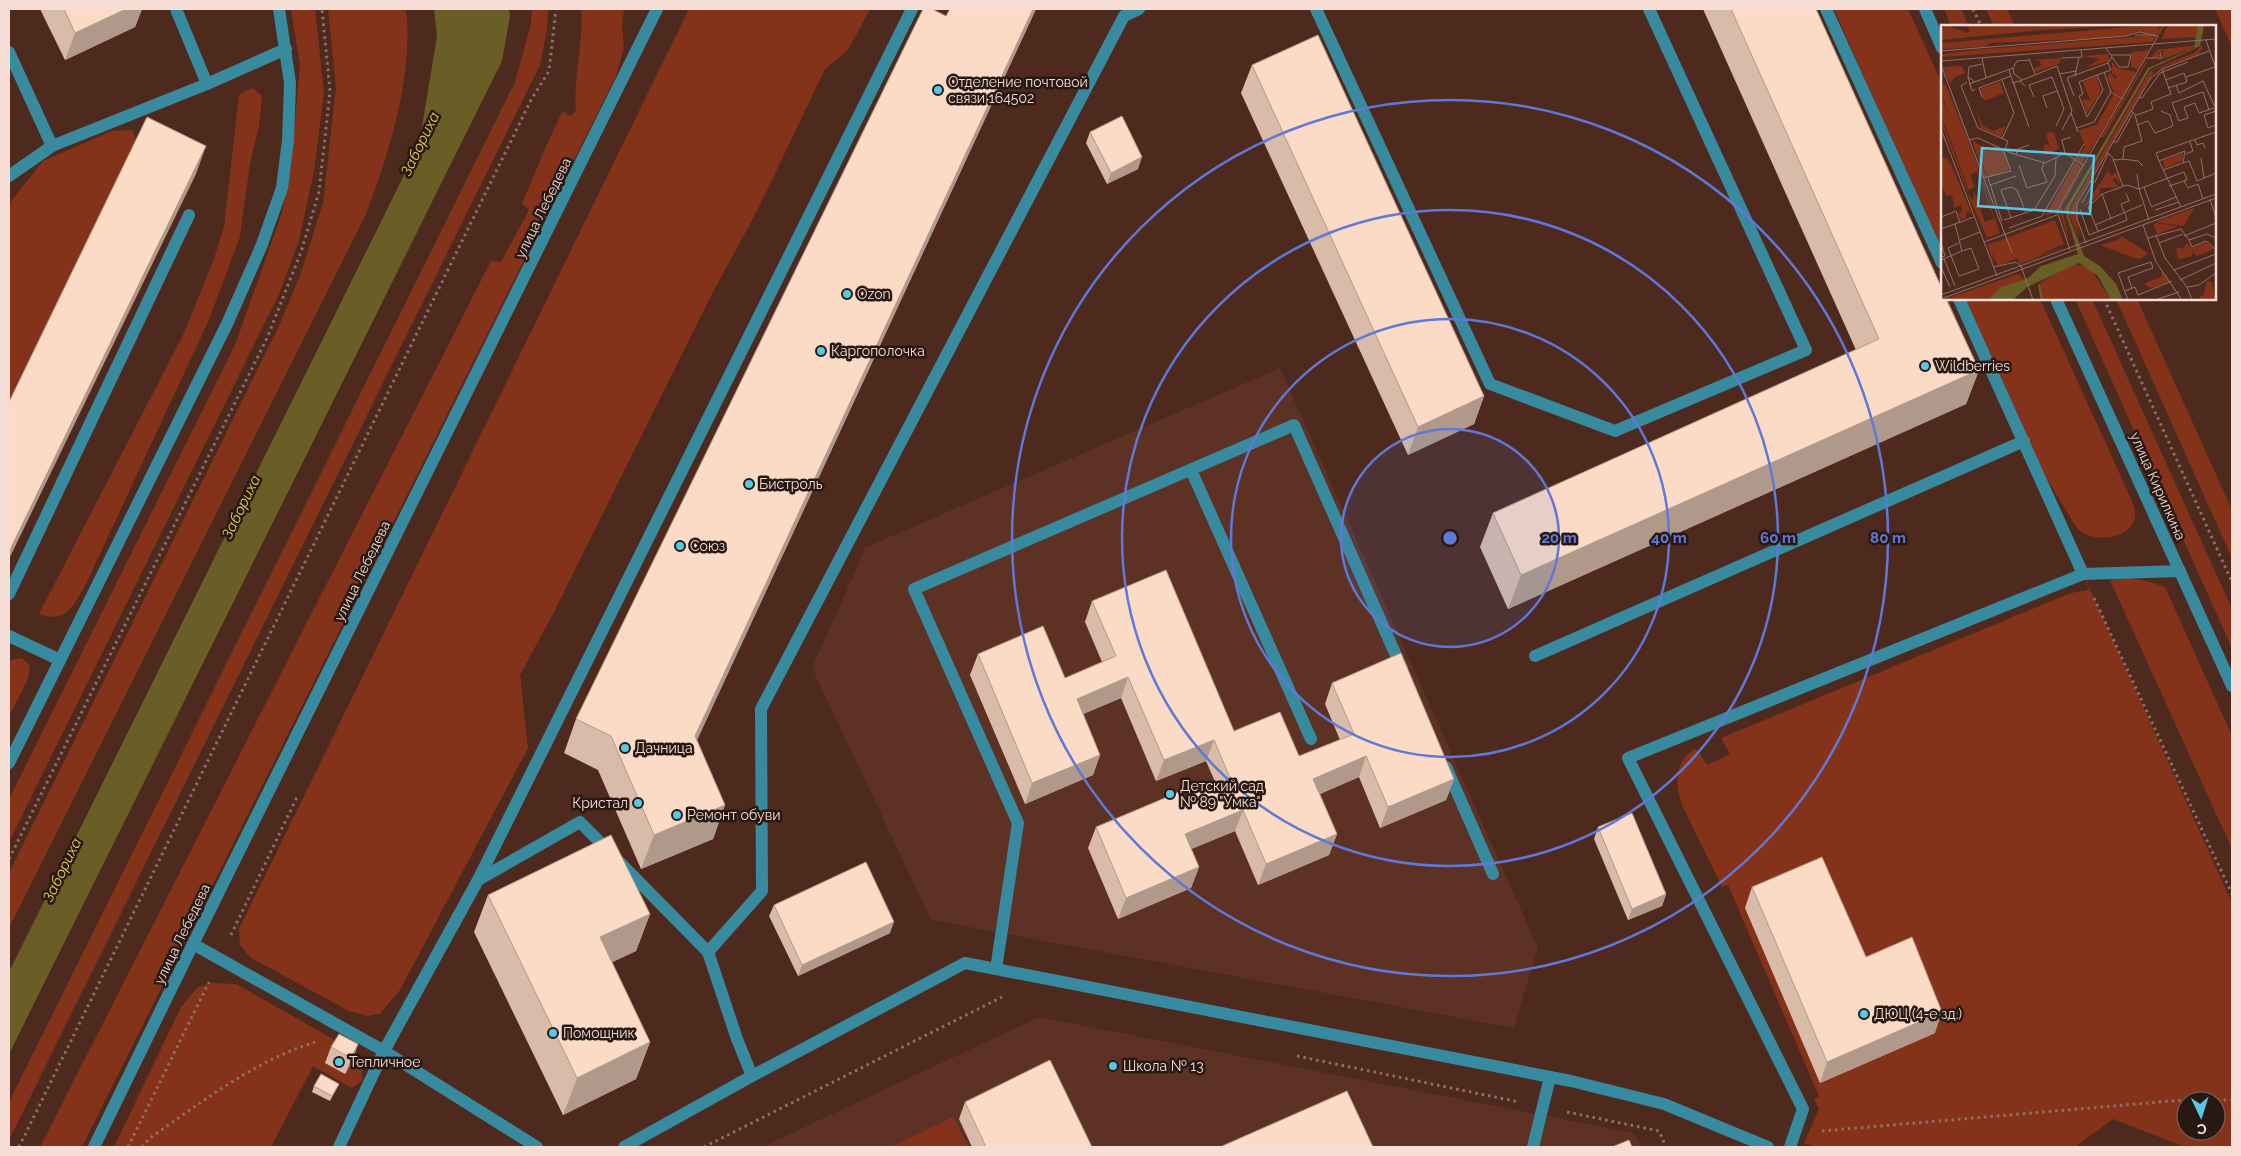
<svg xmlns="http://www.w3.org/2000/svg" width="2241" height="1156" viewBox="0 0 2241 1156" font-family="Raleway,sans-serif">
<rect width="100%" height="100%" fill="#4e291e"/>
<g fill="#5d3123">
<polygon points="1280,368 1538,948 1514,1028 931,920 812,668 866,547"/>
<polygon points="1039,1017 1634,1133 1641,1147 762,1147"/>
</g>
<g fill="#84331a" fill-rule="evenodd">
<polygon points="291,9 315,9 324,92 314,171 299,240 280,292 9,842 9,799 235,345 282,213 291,164 300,65"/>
<path d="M328 9H406C414 74 389 154 366 214L9 928V873L279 326 301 273 323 203 336 88Z"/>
<polygon points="532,9 548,9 547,29 540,65 9,1140 9,1102 515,82 531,24"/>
<path d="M581 9H624L622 26 624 48 616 76 82 1147H40L491 261 501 262 529 210 522 203C536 172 547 141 563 111L570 116 576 111C573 76 584 42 581 9Z"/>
<polygon points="689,9 870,9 848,50 825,69 758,209 712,294 552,616 520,675 528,748 400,990 380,1014 367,1016 349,1011 251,958 240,945 239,929"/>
<polygon points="1834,9 1908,9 1942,84 1942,255"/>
<polygon points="1944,9 1961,9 1969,26 1951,26"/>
<polygon points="1986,9 2007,9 2015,26 1994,26"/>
<polygon points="2215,9 2232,9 2232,47"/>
<path d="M252 88 262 96 259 126 250 163 240 237 208 322 85 586C73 606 66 624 39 614L184 333 214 259 224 226 239 95Z"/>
<polygon points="133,130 137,145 9,409 9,204 43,161 112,131"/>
<path d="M1961 299H2040L2132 501C2133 505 2136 512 2135 516 2133 539 2095 543 2080 531 2077 529 2075 524 2073 522L2024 441Z"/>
<polygon points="2075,299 2092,299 2232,609 2232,648"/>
<polygon points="2116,299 2137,299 2232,510 2232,558"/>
<path d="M2083 574 2232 903V1147H2185L2113 1119 2075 1147H1816L1804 1143 1819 1109 1814 1099 1819 1096 1728 885 1722 887 1682 805C1675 783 1674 761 1696 748L1707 765 1730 754 1721 738 2071 593 2089 590ZM2186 1101H2216V1131H2186Z"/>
<polygon points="2128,578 2147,581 2165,587 2232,736 2232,849 2110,580"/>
<polygon points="22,658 30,666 28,679 9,717 9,665 11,660"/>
<polygon points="210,983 236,984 356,1052 362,1061 362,1081 352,1088 313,1066 271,1147 114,1147 181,1007 197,988"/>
<polygon points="953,1117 968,1147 891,1147"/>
</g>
<polygon fill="#6a5e27" points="434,9 509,9 510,16 502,61 9,1054 9,972 419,145 437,36"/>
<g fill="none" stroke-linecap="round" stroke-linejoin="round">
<g stroke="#906f66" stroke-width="3" stroke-dasharray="2.5 4" stroke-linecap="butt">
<polyline points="1973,9 1981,26"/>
<polyline points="2104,299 2232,582"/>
<polyline points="2094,598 2232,894"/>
<polyline points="9,859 267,338 301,252 319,192 330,91 322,9"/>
<polyline points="231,935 297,797"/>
<polyline points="1297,1056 1519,1102"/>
<polyline points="1567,1112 1659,1131 1666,1147"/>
<polyline points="1822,1131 2183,1100 2232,1100"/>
<polyline points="19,1147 531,100 549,71 556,9"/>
<polyline points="128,1147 209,982"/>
<path d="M142 1147 150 1138C202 1102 254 1061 315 1042"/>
<polyline points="704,1147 1002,997"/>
</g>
<g stroke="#388a9f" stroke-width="12">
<polyline points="176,9 207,84"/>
<polyline points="1316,9 1490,384 1615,431 1806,350 1649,9"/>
<polyline points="1826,9 1942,263"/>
<polyline points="1925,9 1942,48"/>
<polyline points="9,52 52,146 9,176"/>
<polyline points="52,146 207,84 286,49"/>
<polyline points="1959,299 2083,574"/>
<polyline points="2056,299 2232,686"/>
<polyline points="1191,470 1311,739"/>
<polyline points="9,594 189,215"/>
<polyline points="9,636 60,660"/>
<polyline points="1535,656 2024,441"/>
<polyline points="9,763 227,324 261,247 282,188 288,140 290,83 279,9"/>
<polyline points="1446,767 1493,874"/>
<polyline points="478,880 580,822 708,952"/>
<polyline points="193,944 384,1051 537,1147"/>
<polyline points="996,969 1018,823 914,589 1294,425 1402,669"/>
<polyline points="752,1076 737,1039 708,952 762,891 761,709 1124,16 1139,9"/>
<polyline points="94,1147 193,944 657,9"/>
<polyline points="339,1147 384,1051 478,880 912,9"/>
<polyline points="624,1147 752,1076 965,963 1571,1081 1664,1104 1768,1147"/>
<polyline points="1533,1147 1550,1077"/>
<polyline points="1790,1147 1803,1109 1628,758 2083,574 2180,571"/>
</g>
</g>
<g fill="#d8bca9">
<polygon points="40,9 142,9 135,27 65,60"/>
<polygon points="950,9 1036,9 697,740 725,805 713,839 641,869 598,770 564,753 576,719"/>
<polygon points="1703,9 1816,9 1979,370 1966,404 1508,609 1480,547 1493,513 1856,350"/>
<polygon points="1252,65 1484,396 1474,424 1408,455 1241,93"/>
<polygon points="1090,132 1138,169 1107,184 1086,143"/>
<polygon points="1092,601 1234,731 1299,756 1340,740 1325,704 1332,683 1454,779 1446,800 1380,828 1359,777 1320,794 1337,834 1329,855 1258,885 1235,831 1191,849 1199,867 1191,888 1118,919 1088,848 1096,827 1182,799 1216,784 1206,761 1156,781 1121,698 1083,714 1100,755 1093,775 1025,804 970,675 978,654 1065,678 1102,662 1085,622"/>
<polygon points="1598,827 1666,894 1662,906 1628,920 1594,839"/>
<polygon points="1752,887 1866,957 1935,1033 1820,1083 1745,908"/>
<polygon points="488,895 650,914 636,951 612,962 650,1042 636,1079 563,1115 474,932"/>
<polygon points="774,905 890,933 798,976 769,916"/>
<polygon points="358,1044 352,1061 345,1074 325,1063 331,1047"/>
<polygon points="339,1084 330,1101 312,1092 314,1086"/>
<polygon points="965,1102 1092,1147 972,1147 959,1119"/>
</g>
<g fill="#b0998a">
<polygon points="126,9 142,9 135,27 65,60 75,33"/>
<polygon points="1033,9 1036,9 683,770 695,736"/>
<polygon points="206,146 196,174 9,559 9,552"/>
<polygon points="1142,157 1138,169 1107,184 1111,173"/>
<polygon points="1979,370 1966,404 1508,609 1521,575"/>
<polygon points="1484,396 1474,424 1408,455 1418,427"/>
<polygon points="1128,677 1121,698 1069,720 1077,699"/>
<polygon points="1214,740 1206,761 1156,781 1164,760"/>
<polygon points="1100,755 1093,775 1025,804 1032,783"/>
<polygon points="1366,756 1359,777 1305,800 1313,779"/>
<polygon points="1454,779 1446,800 1380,828 1388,807"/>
<polygon points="725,805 713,839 641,869 654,835"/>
<polygon points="1243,810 1235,831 1177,855 1185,834"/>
<polygon points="1337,834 1329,855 1258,885 1266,864"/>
<polygon points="1199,867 1191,888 1118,919 1126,898"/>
<polygon points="1666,894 1662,906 1628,920 1632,909"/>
<polygon points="650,914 636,951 587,974 600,937"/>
<polygon points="894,922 890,933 798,976 802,965"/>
<polygon points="1942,1012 1935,1033 1820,1083 1827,1062"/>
<polygon points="650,1042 636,1079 563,1115 577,1078"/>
<polygon points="358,1044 352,1061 345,1074 351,1058"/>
</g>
<g fill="#fbdbc5" stroke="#b0998a">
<polygon points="64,9 126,9 75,33"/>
<polygon points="923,9 932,9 946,16 950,9 1033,9 695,736 725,805 654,835 611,736 576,719"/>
<polygon points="1731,9 1816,9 1942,289 1942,299 1946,299 1979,370 1521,575 1493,513 1879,339"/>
<polygon points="1318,35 1484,396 1418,427 1252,65"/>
<polygon points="1122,116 1142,157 1111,173 1090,132"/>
<polygon points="147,117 206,146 9,552 9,402"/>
<polygon points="1166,570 1234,731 1280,712 1299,756 1354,734 1332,683 1401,653 1454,779 1388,807 1366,756 1313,779 1337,834 1266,864 1243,810 1185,834 1199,867 1126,898 1096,827 1179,792 1182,799 1230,778 1214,740 1164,760 1128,677 1077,699 1100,755 1032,783 978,654 1043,626 1065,678 1116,656 1092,601"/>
<polygon points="1632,813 1666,894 1632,909 1598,827"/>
<polygon points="611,835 650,914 600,937 650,1042 577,1078 488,895"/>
<polygon points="1822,857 1866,957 1912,937 1942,1012 1827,1062 1752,887"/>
<polygon points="866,862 894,922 802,965 774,905"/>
<polygon points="339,1034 358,1044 351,1058 331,1047"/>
<polygon points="1050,1060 1092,1147 986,1147 965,1102"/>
<polygon points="321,1074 339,1084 332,1096 314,1086"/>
<polygon points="1347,1091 1373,1147 1220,1147"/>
<polygon points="1629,1140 1632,1147 1612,1147"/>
</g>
<circle cx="1450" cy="538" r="109" fill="#5e79d7" fill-opacity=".12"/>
<g fill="none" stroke="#5e79d7" stroke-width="2.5">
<circle cx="1450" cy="538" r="109"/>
<circle cx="1450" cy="538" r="219"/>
<circle cx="1450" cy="538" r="328"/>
<circle cx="1450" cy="538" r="438"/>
</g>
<g fill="#59c8e5" stroke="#281812" stroke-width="2">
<circle cx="938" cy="90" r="5"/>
<circle cx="847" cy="294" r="5"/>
<circle cx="821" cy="351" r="5"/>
<circle cx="1925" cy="366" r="5"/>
<circle cx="749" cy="484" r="5"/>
<circle cx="680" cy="546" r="5"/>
<circle cx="625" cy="748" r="5"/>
<circle cx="1170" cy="794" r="5"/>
<circle cx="638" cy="803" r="5"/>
<circle cx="677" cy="815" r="5"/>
<circle cx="1864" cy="1014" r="5"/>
<circle cx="553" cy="1033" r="5"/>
<circle cx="339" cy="1062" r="5"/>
<circle cx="1113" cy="1066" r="5"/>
</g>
<g text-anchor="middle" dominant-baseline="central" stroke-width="5" stroke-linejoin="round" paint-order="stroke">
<g font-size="14" fill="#f6ddd6" stroke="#281812" text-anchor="start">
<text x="948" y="82">Отделение почтовой<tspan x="948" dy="16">связи 164502</tspan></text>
<text x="857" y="294">Ozon</text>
<text x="831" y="351">Каргополочка</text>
<text x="1935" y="366">Wildberries</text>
<text x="759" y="484">Бистроль</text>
<text x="690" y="546">Союз</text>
<text x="635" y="748">Дачница</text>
<text x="1180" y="786">Детский сад<tspan x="1180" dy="16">№ 89 "Умка"</tspan></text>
<text x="628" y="803" text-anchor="end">Кристал</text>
<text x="687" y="815">Ремонт обуви</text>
<text x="1874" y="1014">ДЮЦ (4-е зд.)</text>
<text x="563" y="1033">Помощник</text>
<text x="349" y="1062">Тепличное</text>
<text x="1123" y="1066">Школа № 13</text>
</g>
<g font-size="14" fill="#f6ddd6" stroke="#281812">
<text transform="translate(543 208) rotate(-64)">улица Лебедева</text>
<text transform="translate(2158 486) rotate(66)">улица Кирилкина</text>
<text transform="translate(362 571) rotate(-64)">улица Лебедева</text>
<text transform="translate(182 934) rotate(-64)">улица Лебедева</text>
</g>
<g font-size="15" font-style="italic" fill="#efd343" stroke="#281812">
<text transform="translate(420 144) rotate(-64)">Забориха</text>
<text transform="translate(241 507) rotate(-64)">Забориха</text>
<text transform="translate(62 870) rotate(-64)">Забориха</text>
</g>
</g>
<g transform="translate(1941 25)">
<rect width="275" height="275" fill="#4e291e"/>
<path d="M6 0 26 8 29 6 26 0H192L100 5 0 15V4ZM224 0 218 10 195 6 188 10 146 14 50 18 42 22 0 24V18L188 2 218 1V4ZM227 0H257L255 12 220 14ZM203 11H215L212 17 0 32V29L33 25ZM255 20 250 24 207 39 222 33V26L216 27 221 31 209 34 216 25ZM261 20V24L257 28H262L210 46 212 48 137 175 135 185 140 213 134 194 138 215 129 191 131 180 209 46 255 27ZM208 25 197 44 190 42V27ZM167 29 168 36 145 43 159 34 142 31ZM120 33 118 39 94 47 93 43 100 41 99 36 90 35ZM207 35 162 113 160 112 205 36ZM171 36 176 43 195 47 182 73 173 67 166 53 169 48 174 54 176 51 171 49ZM21 41 24 48 14 52 9 59 2 42ZM207 42 124 183 131 218 123 184ZM155 51 160 66 146 88 141 75H149L142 57ZM59 57 63 68 43 76 39 64ZM1 59 5 60 24 109 7 60 61 207 31 130 59 208 46 213 26 168 32 176 33 166 44 197 53 194 36 147 29 150 34 162 28 165 0 90V70L10 96 0 67ZM173 69 180 74 141 139 135 134 144 122 138 105 156 100ZM35 85 42 101 52 106 65 101 60 112 40 103ZM0 93 27 165 26 166 0 98ZM107 107 113 108 118 124 105 130 102 121 107 119 110 124 105 110ZM31 115 47 126 54 121 63 126 68 145 47 153 33 117 46 153 43 152ZM157 120 121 182 128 217 118 184ZM242 128 241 136 224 143 222 136ZM7 132 31 190 26 185 25 193 20 194 17 189 21 186 20 180 13 183 11 170 5 171 3 164 0 163V133H6L9 141ZM134 137 141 142 115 187 104 191ZM167 146 171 151 175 146 180 158 174 153 171 155 178 162 159 163V169L143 182ZM253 183 243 201 214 197ZM114 195 123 219 95 231 124 222 79 239 76 233 57 241 51 227 54 241 46 220ZM216 198 235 201 236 202 216 209 212 199ZM180 211 203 225 207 229 199 234 190 232 159 220 177 215ZM246 218 252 226 251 223 265 218 273 224 255 231 252 226 251 231 237 234 235 222 242 224ZM132 239 149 243 170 275H102L99 258ZM221 246 229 256 211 263 205 261 204 258 220 252ZM77 249 83 254 61 262 47 275H1ZM266 256H270L275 274 256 275 263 269Z" fill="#84331a"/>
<path d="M257 0 263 1 259 21 209 44 129 181 128 192 143 231 159 241 175 259 182 275H170L157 251 138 238 86 262 72 275H47L60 262 87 253 100 241 137 229 124 184 207 43 253 23Z" fill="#6a5e27"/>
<path fill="none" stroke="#6a5e27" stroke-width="2.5" d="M98 259 101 275"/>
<path fill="none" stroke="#917168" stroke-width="1" d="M194 10H214M265 15 275 44M165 23 171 32 178 42H187L190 30H170M0 26 185 11 198 7 217 11M41 33 45 53M121 33 141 32 140 25M205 33H221L219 27M88 34 94 49M0 36 275 14M0 40 71 228M72 43 73 49 81 55M163 47 170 67 182 74M118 49 135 46M156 50 138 57 142 69 138 71 146 92 162 65 156 50 170 45 167 38M70 51 88 102M134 51 138 32M27 52 28 42 41 39M245 52 274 42M61 55 73 88 61 114M225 55 243 48 246 57 227 63M79 56 116 41 131 86 121 105M26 57 20 61 37 103 67 116 63 127 70 146 42 153M34 57 27 52 31 66 34 64M71 58 79 56 84 61M28 59 72 43 76 36 88 35M235 60 238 68 262 56 274 82M133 71 126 53 167 38 171 32M41 72 38 63 70 51 68 45M93 72 88 60 111 52 123 84 115 101M198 72 201 73 219 48 247 37M106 83 102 71 116 66M268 85 262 67 231 78 238 96 247 93 243 82 254 78 258 88 273 83M190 86 196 90 212 84 210 77 230 69 221 44M275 86 263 90 267 103 275 100M130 88 137 107M196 100 207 96 214 108 232 101 229 90 220 86M136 103 153 97 170 67M0 104 56 251M28 115 37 113 70 128 104 138 124 128 143 141M254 115 256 120 262 118 264 123M172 117H176L192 88M166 127 174 135 182 134 183 122 201 116 194 90M124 128 121 115 130 112M245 129 252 126 249 117M75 130 77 124 88 120M260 133 263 153M172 134 182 161M181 134 197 136 202 141M218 136 215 128 275 107M242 138 248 136 256 156 275 148M78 140 86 163 106 157 101 144 103 137M222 145 242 138 244 126M196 149 198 164 243 147 246 155 243 156M47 153 61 196M149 156 154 157 167 129M257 159 262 174M49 160 75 151M228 161 243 156 247 163 257 159M203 162 210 181M269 174 275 193M141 178 152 158M210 182 235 172M240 182 218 136 244 126M139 184 148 210 186 195 184 188M214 185 238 177M183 187 180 179 188 176 185 168M0 192 15 186 19 198M70 193 60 165 70 162 76 165 85 188M170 194 161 169 186 160 198 164 208 195M63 195 93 185 114 151 115 133M14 199 21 226 30 223 38 244 18 251 7 223 18 218M154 200 201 180M202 200 215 237 241 275M68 203 101 191 143 119M0 204 33 192M157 206 147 182 161 169M215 210 224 233 246 262 251 275M243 211 275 198M207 213 240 204 248 215 266 209 275 213M19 215 39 207M248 215 251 222 265 216 275 225M43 217 116 190M0 218 4 231 0 232M145 218 136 194V179L209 54 221 44 268 26M218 218 242 209M129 225 116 186 217 11M3 234 14 261M0 235 21 226M0 242 9 262M53 242 75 237 80 241 92 275M233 245 275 229M239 255 275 238M247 262 258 260 275 248M184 266 194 262 197 270 231 256M0 270 275 169M0 274 275 173M187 275 177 248 210 237 212 243 187 252 191 263M214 275 238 267"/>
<path fill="#59c8e5" fill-opacity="0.15" stroke="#59c8e5" stroke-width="2.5" d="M41 123 153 131 149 189 37 181Z"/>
<rect width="275" height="275" fill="none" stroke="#f6ddd6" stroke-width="2.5"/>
</g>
<circle cx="1450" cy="538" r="8" fill="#5e79d7" stroke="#281812" stroke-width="2.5"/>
<g font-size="15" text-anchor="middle" font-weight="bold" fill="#5e79d7" stroke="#281812" stroke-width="5" stroke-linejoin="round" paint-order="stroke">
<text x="1559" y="543">20 m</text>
<text x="1669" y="543">40 m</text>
<text x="1778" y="543">60 m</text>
<text x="1888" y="543">80 m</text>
</g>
<rect width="2241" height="1156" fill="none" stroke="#f6ddd6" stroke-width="20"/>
<g transform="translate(2201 1116) rotate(176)"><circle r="24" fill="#281812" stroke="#7a6760"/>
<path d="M0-4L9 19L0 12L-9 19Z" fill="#59c8e5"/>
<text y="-8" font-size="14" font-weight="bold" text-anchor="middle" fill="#f6ddd6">С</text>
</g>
</svg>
